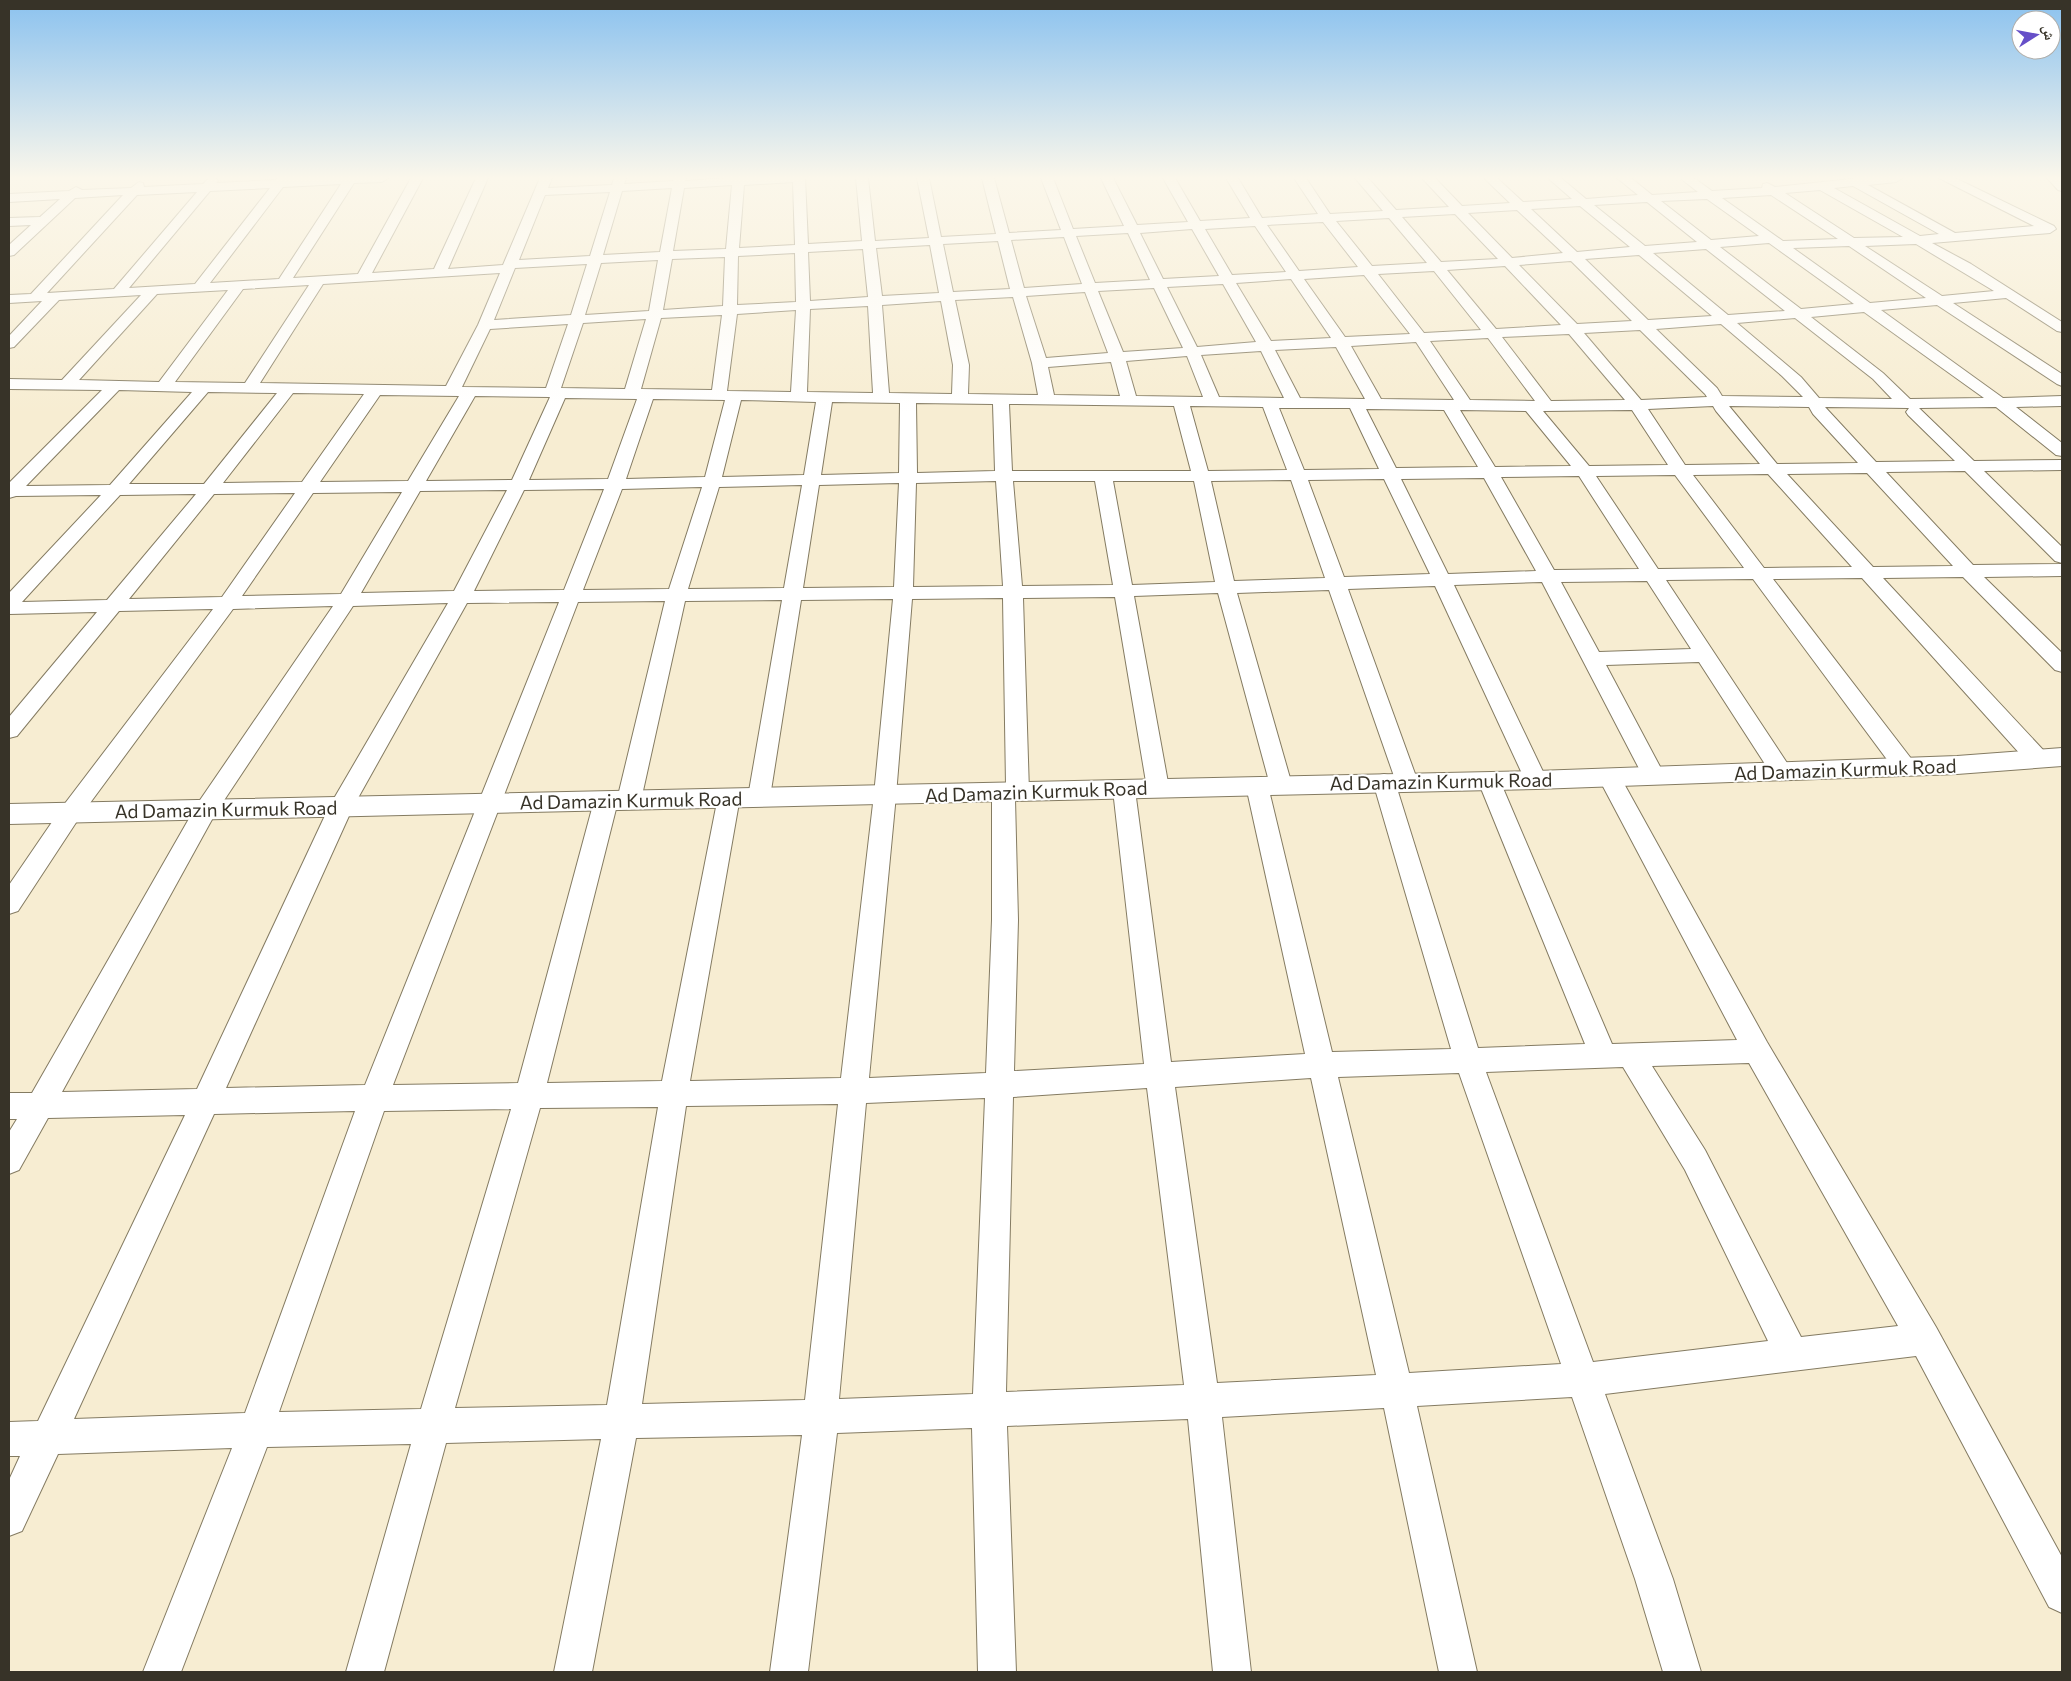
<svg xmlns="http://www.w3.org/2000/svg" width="2071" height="1681" viewBox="0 0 2071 1681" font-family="Commissioner,'Noto Naskh Arabic',sans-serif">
<rect width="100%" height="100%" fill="#f7edd2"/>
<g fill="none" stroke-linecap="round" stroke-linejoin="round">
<defs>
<g id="minor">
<path d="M209 178H216L218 181 216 183 276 180 278 178H388L382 182 354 183 293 278 358 274 411 178H423L372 273 434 269 476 178H488L448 269 503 265 540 178H552L548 188 612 185 614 178H626L624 184 673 181 674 178H686L685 181 730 178H805L808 244 862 241 856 178H868L875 241 929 238 917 178H929L941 237 996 234 982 178H994L1009 233 1061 230 1041 178H1053L1073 229 1124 226 1101 178H1113L1137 225 1188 222 1163 178H1175L1200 221 1250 218 1226 178H1238L1262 218 1318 214 1294 178H1306L1330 214 1383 211 1355 178H1368L1396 210 1449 207 1422 178H1435L1462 206 1510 203 1484 178H1497L1523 202 1572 199 1548 178H1561L1586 199 1638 195 1617 178H1631L1652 195 1698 192 1680 178H1694L1712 191 1762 188 1763 184 1767 183 1775 187 1861 178H1902L1896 182 1868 185 1955 233 2034 226 1939 178H1955L2054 226 2056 229 2050 233 1932 243 1971 264 2062 322V332L2057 331 2006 298 1953 303 2062 374V386L2057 384 1937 305 1881 310 2003 398 2062 396V406L2016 407 2062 443V456L2056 455 1996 407 1919 408 1974 461 2062 460V470L1984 471 2062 547V563L2055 561 1965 471 1886 472 1973 565 2062 564V576L1984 577 2062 653V672L2055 670 1963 577 1883 578 2046 753 2049 759 2046 765 2038 767 2030 765 1862 578 1773 579 1913 761 1916 767 1913 773 1905 775 1897 773 1753 579 1666 580 1793 772 1790 778 1782 780 1774 778 1699 662 1606 665 1665 776 1662 782 1654 784 1646 782 1542 582 1454 585 1547 780 1544 786 1536 788 1528 786 1525 780 1435 586 1348 589 1418 782 1415 788 1407 790 1399 788 1396 782 1329 590 1237 593 1292 785 1289 791 1281 793 1273 791 1270 785 1218 593 1134 596 1169 788 1166 794 1158 796 1150 794 1147 788 1115 597 1023 598 1029 792 1026 798 1015 799 1018 920 1014 1071 1144 1064 1113 790 1116 784 1124 782 1132 784 1135 790 1171 1062 1305 1054 1246 786 1249 780 1257 778 1265 780 1268 786 1332 1052 1451 1049 1373 782 1376 776 1384 774 1392 776 1395 782 1478 1048 1585 1044 1478 781 1481 775 1489 773 1497 775 1500 781 1612 1044 1737 1040 1598 777 1601 771 1609 769 1617 771 1767 1042 1936 1327 2062 1557V1613L2049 1607 1916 1356 1605 1394 1673 1579 1701 1672H1663L1635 1579 1572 1397 1417 1406 1477 1672H1439L1384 1408 1222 1417 1251 1672H1213L1188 1419 1007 1426 1016 1672H978L972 1428 837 1433 808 1672H770L802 1435 636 1438 592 1672H554L601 1439 446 1443 384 1672H346L411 1444 267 1447 181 1672H143L232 1448 58 1454 22 1531 9 1536V1480L20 1456H9V1422L38 1421 185 1115 48 1118 19 1170 9 1174V1132L17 1119H9V1093H32L198 803 333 606 233 609 79 818 18 911 9 914V885L63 806 213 609 119 611 17 736 9 738V717L97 612 9 614V593L101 495 16 496 9 498V483L102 390 9 389V379L62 380 141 295 59 300 14 347 9 348V336L42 301 9 303V295L31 294 123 195 75 198 14 255 9 256V245L31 225 9 226V218L40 217 60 199 9 202V194L69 191 76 187 82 190 131 188 139 182 143 183 144 187 203 184ZM793 182 795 245 739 248 744 185ZM341 184 279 279 210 283 283 187ZM732 185 726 249 673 251 684 188ZM1853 186 1939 234 1920 236 1834 188ZM270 188 195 284 129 288 210 191ZM672 188 660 252 603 255 622 191ZM1820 190 1903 237 1854 238 1785 193ZM197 192 114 289 47 293 137 195ZM610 192 590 256 519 260 545 195ZM1771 195 1838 239 1783 241 1722 198ZM1707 199 1759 236 1711 240 1661 201ZM1647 202 1697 242 1645 246 1594 205ZM1580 206 1630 247 1577 252 1531 209ZM1517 210 1563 253 1512 258 1468 213ZM1455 214 1498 259 1441 262 1402 217ZM1389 218 1427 263 1372 266 1336 221ZM1323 222 1358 267 1299 271 1267 225ZM1255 226 1286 272 1232 275 1205 229ZM1192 229 1219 276 1163 279 1140 233ZM1128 233 1150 280 1095 283 1076 236ZM1064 237 1082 284 1024 288 1011 240ZM998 241 1010 289 953 292 943 244ZM1769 243 1854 304 1801 309 1720 247ZM1916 244 1994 291 1942 296 1865 246ZM930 245 939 293 882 296 876 248ZM1849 246 1926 298 1870 303 1793 248ZM863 249 868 297 810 301 808 252ZM1706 249 1785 311 1728 315 1653 253ZM795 253 796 302 737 305 738 256ZM1639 255 1712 316 1648 320 1585 259ZM725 257 723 306 663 310 672 259ZM658 260 649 311 585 315 601 263ZM1571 261 1632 321 1577 324 1519 265ZM587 264 571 315 494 320 515 268ZM1505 266 1561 325 1496 329 1447 270ZM1434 271 1481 330 1424 333 1378 274ZM500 273 478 325 446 386 260 383 323 284ZM1364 275 1410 334 1345 337 1304 279ZM1291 279 1331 338 1271 341 1236 283ZM1223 284 1256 342 1197 347 1167 287ZM309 285 245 383 175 382 243 289ZM1154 288 1183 348 1123 352 1098 291ZM228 290 159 382 79 380 157 294ZM1085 292 1108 353 1046 358 1026 296ZM1013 297 1032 363 1038 395 968 394 969 365 955 300ZM941 301 953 365 952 394 889 393 882 305ZM868 306 873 393 807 392 810 309ZM796 310 791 392 727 391 737 314ZM1864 312 1984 398 1910 399 1883 373 1811 317ZM722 315 712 390 641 389 661 318ZM1795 318 1873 379 1892 399 1819 398 1801 377 1737 323ZM646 319 625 389 561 388 583 323ZM568 324 546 388 462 387 490 329ZM1721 324 1782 376 1803 397 1722 396 1717 388 1656 329ZM1640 330 1705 394 1707 397 1641 400 1584 333ZM1569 334 1625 400 1551 401 1502 337ZM1488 338 1535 401 1470 400 1430 341ZM1416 342 1454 400 1381 399 1351 346ZM1336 347 1365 399 1300 398 1275 350ZM1261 351 1284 398 1219 397 1201 355ZM1187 356 1203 397 1136 396 1126 361ZM1111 362 1120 396 1054 395 1048 367ZM119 390 192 392 110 485 26 486ZM208 392 277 393 204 484H129ZM293 393 364 394 302 482 223 483ZM380 395 459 396 408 481 320 482ZM475 396 550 397 512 480 426 481ZM565 398 637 399 608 479 529 480ZM653 399 725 400 705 477 626 479ZM741 400 816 402 804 475 722 477ZM832 402 900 403 899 473 821 475ZM916 403 993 404 995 471 917 473ZM1009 404 1174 406 1191 471H1012ZM1190 406 1263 407 1287 470 1208 471ZM1713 406 1716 411 1760 464 1685 465 1648 409ZM1729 406 1809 407 1813 414 1858 463 1777 464ZM1825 407 1909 408 1906 412 1908 415 1955 461 1876 462ZM1279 408H1350L1379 469 1304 470ZM1366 409 1444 410 1478 467 1396 468ZM1460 410 1526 411 1571 466 1495 467ZM1632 410 1668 465 1589 466 1543 411ZM1867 473 1953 566 1873 567 1787 474ZM1768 474 1852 567 1764 568 1693 475ZM1675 475 1744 568 1658 569 1596 476ZM1579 476 1639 569 1554 570 1501 477ZM1484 478 1536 571 1448 574 1401 479ZM1384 479 1430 574 1344 577 1308 480ZM1291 480 1325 578 1234 581 1211 481ZM996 481 1003 586 913 587 916 483ZM1013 481H1095L1113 585 1022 586ZM1113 481H1194L1215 582 1132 585ZM899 483 894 587 803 588 819 485ZM802 485 784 588 688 589 719 487ZM702 487 669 589 583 590 622 489ZM604 489 564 590 474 591 524 490ZM507 490 454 591 361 593 420 491ZM402 492 341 594 242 596 313 493ZM295 493 222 597 129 599 214 494ZM196 494 107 600 22 602 120 495ZM1647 581 1691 649 1599 652 1561 582ZM1003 598 1006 785 995 786 992 792V920L986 1073 869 1078 896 795 912 599ZM893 599 874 795 841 1078 690 1081 740 797 737 791 729 789 721 791 718 797 662 1081 547 1083 618 801 614 795 606 793 598 795 594 801 518 1083 393 1085 578 602 665 601 617 800 621 806 629 808 637 806 641 800 685 601 782 600 748 797 751 803 759 805 767 803 770 797 801 600ZM559 602 365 1085 226 1088 353 807 467 603ZM448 603 329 807 197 1089 62 1092 215 814 353 606ZM1749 1063 1898 1326 1801 1337 1705 1150 1652 1066ZM1623 1067 1685 1170 1768 1341 1593 1362 1486 1072ZM1459 1073 1561 1364 1409 1373 1338 1077ZM1311 1078 1376 1375 1217 1383 1175 1087ZM1147 1088 1184 1385 1006 1392 1013 1097ZM985 1098 973 1394 839 1399 866 1103ZM838 1104 805 1400 642 1404 686 1106ZM658 1107 607 1405 455 1408 540 1108ZM511 1109 421 1409 279 1412 384 1111ZM355 1111 245 1413 74 1419 214 1114Z"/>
<polygon points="2047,178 2060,178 2062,181 2062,191 2058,190"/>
</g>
<polygon id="highway" points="2062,748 2062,766 1957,774 1536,789 9,824 9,804 1536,771 1957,756"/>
</defs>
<use href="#minor" stroke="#847b62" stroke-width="2"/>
<use href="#highway" stroke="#847b62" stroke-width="2"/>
<use href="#minor" fill="#fff" fill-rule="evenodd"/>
<use href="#highway" fill="#fff" fill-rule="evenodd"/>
</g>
<linearGradient id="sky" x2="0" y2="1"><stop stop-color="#8bc2ef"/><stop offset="0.43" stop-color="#fbf7eb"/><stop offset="1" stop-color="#fbf7eb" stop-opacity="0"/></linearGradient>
<rect width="2071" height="414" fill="url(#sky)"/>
<g text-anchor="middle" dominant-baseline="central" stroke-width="4" stroke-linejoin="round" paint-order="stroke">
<g font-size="19" fill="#373328" stroke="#fff">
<text transform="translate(1845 769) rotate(-2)">Ad Damazin Kurmuk Road</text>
<text transform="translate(1441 781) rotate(-1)">Ad Damazin Kurmuk Road</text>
<text transform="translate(1036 791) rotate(-2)">Ad Damazin Kurmuk Road</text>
<text transform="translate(631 800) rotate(-1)">Ad Damazin Kurmuk Road</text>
<text transform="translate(226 809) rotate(-1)">Ad Damazin Kurmuk Road</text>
</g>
</g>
<rect width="2071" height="1681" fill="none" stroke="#373328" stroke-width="20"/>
<g transform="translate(2036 35) rotate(79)"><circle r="24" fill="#ffffff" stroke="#afada9"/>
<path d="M0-4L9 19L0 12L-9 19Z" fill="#664fc8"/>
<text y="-8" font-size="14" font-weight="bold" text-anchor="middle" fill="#373328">ش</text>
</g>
</svg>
